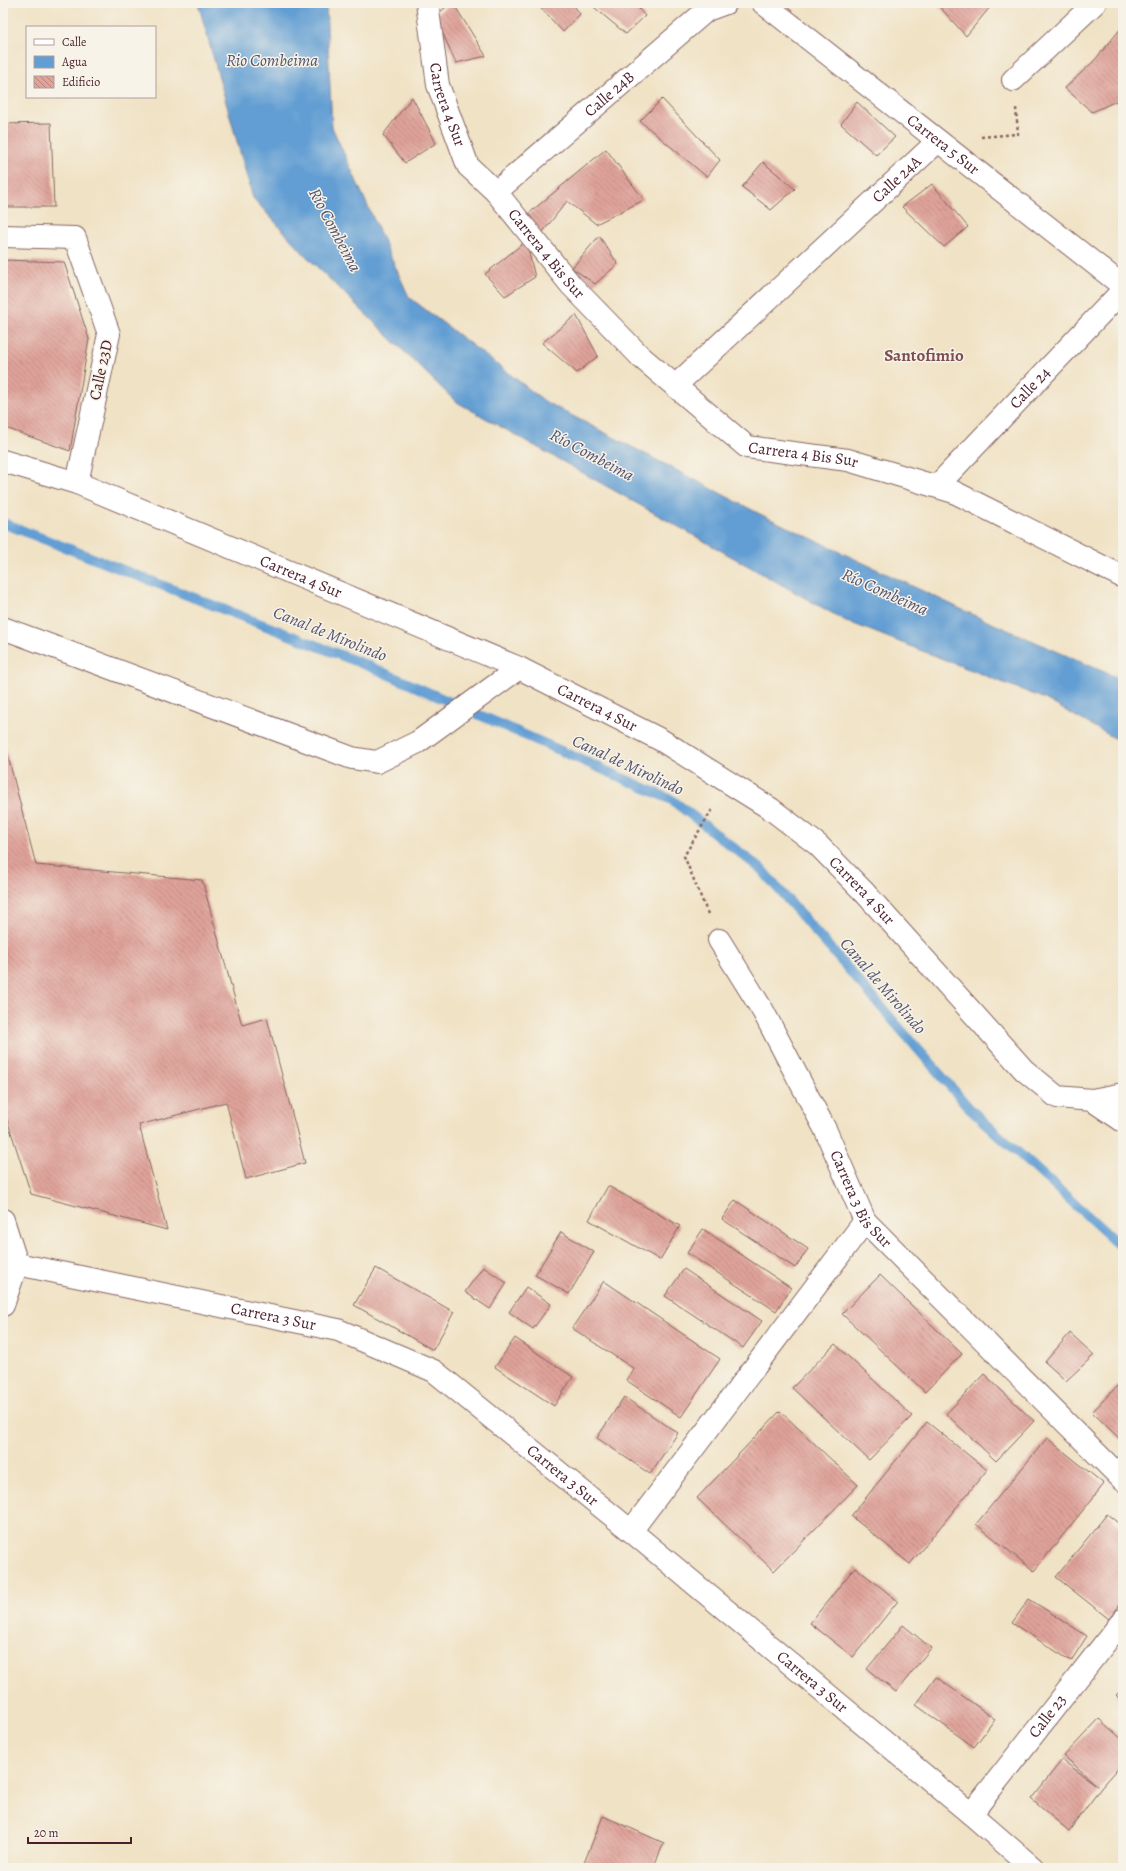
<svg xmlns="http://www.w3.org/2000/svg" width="1126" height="1871" viewBox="0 0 1126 1871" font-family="Alegreya,serif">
<defs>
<pattern id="building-back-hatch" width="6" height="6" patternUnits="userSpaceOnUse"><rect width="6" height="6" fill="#dfa39a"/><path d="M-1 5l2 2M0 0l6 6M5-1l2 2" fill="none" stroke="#b7847e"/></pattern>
</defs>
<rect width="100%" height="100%" fill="#f7f3e8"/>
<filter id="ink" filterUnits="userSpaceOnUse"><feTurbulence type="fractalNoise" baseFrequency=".025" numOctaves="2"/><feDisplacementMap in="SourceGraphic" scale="8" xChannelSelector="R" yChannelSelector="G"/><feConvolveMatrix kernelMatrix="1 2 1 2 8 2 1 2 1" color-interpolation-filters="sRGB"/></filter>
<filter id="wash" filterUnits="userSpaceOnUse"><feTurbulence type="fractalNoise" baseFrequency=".012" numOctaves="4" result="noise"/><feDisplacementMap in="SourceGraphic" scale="16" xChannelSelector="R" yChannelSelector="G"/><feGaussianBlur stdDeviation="0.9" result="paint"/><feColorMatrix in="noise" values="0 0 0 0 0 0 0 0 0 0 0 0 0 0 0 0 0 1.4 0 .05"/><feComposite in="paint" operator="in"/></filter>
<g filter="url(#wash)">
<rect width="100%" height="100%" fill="#f0e2c5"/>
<polygon fill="#629ed3" stroke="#565e7f" points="198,3 326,3 332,127 409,297 546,402 762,515 980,618 1123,680 1123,743 1045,699 846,621 455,401 307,257 253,198"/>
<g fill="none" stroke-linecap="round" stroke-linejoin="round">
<polyline stroke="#629ed3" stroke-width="10" points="3,523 371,667 672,800 761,869 971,1110 1123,1248"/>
</g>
<g id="blocks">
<g fill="url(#building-back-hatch)">
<polygon points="451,3 453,3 486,56 456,63 435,16"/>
<polygon points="536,3 572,3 580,14 563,32"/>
<polygon points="589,3 634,3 645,16 626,34"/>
<polygon points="936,3 988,3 991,6 966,36"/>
<polygon points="1123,26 1123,98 1092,112 1065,88 1093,62"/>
<polygon points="412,97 436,143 405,163 383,135"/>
<polygon points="662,99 720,160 707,177 640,121"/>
<polygon points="857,102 895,137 876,155 841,124"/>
<polygon points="51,123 54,207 3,207 3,124"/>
<polygon points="606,149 644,200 596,224 567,201 542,233 527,215"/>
<polygon points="763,162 795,189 771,210 742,187"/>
<polygon points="932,184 968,227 944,247 902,207"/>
<polygon points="599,236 618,264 595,284 572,268"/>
<polygon points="526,241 535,277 505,296 485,274"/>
<polygon points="3,260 64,262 89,339 70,451 3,427"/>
<polygon points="576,315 598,356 577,373 542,343"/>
<polygon points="3,737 36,865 202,880 242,1025 267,1018 305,1163 246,1179 226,1102 139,1125 167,1230 31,1194 3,1107"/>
<polygon points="608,1186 680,1226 660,1260 589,1220"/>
<polygon points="735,1200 808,1249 795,1268 722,1219"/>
<polygon points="703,1229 791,1288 776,1311 687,1253"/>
<polygon points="561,1232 594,1252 569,1294 535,1275"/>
<polygon points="483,1267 507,1283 490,1309 465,1292"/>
<polygon points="376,1268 454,1312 433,1350 354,1305"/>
<polygon points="684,1269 762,1321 743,1348 665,1296"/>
<polygon points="880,1275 962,1354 925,1392 842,1314"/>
<polygon points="604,1281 720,1359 681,1417 626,1380 634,1369 572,1328"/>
<polygon points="526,1287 551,1304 533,1329 509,1312"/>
<polygon points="1070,1333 1094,1355 1066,1381 1045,1362"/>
<polygon points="515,1338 573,1377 554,1406 495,1367"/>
<polygon points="835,1344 912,1416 869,1460 792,1388"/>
<polygon points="984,1374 1034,1421 996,1461 946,1414"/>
<polygon points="1123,1380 1123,1442 1092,1412"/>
<polygon points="624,1397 678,1433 650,1474 597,1438"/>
<polygon points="780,1411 858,1485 774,1571 697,1498"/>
<polygon points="927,1422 987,1470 910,1564 851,1516"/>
<polygon points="1047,1438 1104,1484 1034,1571 976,1524"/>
<polygon points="1107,1514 1123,1527 1123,1601 1109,1619 1056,1577"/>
<polygon points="855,1567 898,1601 853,1657 810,1623"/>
<polygon points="1029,1599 1087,1636 1071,1661 1012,1623"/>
<polygon points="903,1625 931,1648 896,1692 867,1669"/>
<polygon points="936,1677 995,1719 974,1747 916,1705"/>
<polygon points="1123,1689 1123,1702 1116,1695"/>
<polygon points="1099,1719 1123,1740 1123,1763 1101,1788 1069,1831 1031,1799 1062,1760 1098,1786 1064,1756"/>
<polygon points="603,1816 664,1843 653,1868 582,1868"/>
</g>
</g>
</g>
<g filter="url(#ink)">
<use href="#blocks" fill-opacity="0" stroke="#846361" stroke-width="1"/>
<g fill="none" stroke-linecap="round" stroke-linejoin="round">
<defs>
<g id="minor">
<path id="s1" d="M427 3 438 85 468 166 496 192 571 285 641 357 747 447 848 460 954 492 1123 577"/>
<path id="s2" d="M763 3 1123 286"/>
<polyline points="1013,80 1095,3"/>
<path id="s3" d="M496 192 707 10 726 3"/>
<polyline points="3,236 75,238 109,334 77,483"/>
<path id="s4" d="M675 386 938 141"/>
<path id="s5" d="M3 461 77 483 519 668 661 740 771 809 818 845 865 893 1024 1070 1057 1097 1092 1100 1123 1094"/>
<path id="s6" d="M937 486 1123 290"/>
<polyline points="3,628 352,758 377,762 418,742 519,668"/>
<path id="s7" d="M719 940 763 1011 825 1129 865 1221 1123 1480"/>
<polyline points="1092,1100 1123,1121"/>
<path id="s8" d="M3 1305 17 1264 338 1330 434 1371 631 1531 971 1814 1033 1868"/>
<polyline points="631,1531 865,1221"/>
<path id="s9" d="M971 1814 1123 1620"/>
</g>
<polyline id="major" points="3,1220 17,1264"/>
</defs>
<use href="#minor" stroke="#846361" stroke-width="24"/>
<use href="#major" stroke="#846361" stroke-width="24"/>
<g stroke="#846361" stroke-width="2.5" stroke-dasharray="3 3" stroke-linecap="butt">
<polyline points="981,137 1018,134 1016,108"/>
<polyline points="708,914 684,856 713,808"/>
</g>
<use href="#minor" stroke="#fff" stroke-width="22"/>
<use href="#major" stroke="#fff" stroke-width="22"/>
</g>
</g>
<g text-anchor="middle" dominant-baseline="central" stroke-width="3" stroke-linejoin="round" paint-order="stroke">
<g font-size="16" fill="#4a1f2b" stroke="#f7f3e8">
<text stroke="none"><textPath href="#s3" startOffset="150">Calle 24B</textPath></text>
<text stroke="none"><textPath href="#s1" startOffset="104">Carrera 4 Sur</textPath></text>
<text stroke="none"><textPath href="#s2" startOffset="229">Carrera 5 Sur</textPath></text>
<text stroke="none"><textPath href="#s4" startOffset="303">Calle 24A</textPath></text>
<text stroke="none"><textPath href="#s1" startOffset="287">Carrera 4 Bis Sur</textPath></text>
<text transform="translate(101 370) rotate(-78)">Calle 23D</text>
<text stroke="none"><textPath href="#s6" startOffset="135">Calle 24</textPath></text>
<text stroke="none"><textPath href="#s1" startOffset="623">Carrera 4 Bis Sur</textPath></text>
<text stroke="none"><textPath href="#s5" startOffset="320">Carrera 4 Sur</textPath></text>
<text stroke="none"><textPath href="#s5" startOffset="644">Carrera 4 Sur</textPath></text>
<text stroke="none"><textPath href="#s5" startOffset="968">Carrera 4 Sur</textPath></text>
<text stroke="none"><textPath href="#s7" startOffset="296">Carrera 3 Bis Sur</textPath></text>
<text stroke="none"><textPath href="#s8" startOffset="305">Carrera 3 Sur</textPath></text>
<text stroke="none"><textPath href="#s8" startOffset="641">Carrera 3 Sur</textPath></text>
<text stroke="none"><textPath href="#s8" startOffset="965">Carrera 3 Sur</textPath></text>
<text stroke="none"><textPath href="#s9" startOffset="124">Calle 23</textPath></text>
</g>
<g font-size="17" font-style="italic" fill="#54526e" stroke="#f7f3e8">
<text x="272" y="60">Rio Combeima</text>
<text transform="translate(335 230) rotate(62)">Río Combeima</text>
<text transform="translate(592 455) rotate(28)">Río Combeima</text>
<text transform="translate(885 592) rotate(24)">Río Combeima</text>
<text transform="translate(330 634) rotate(22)">Canal de Mirolindo</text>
<text transform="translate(628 765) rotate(25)">Canal de Mirolindo</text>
<text transform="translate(883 986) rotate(49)">Canal de Mirolindo</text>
</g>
<g font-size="17" font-weight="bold" fill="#7e4d52" stroke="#f7f3e8">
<text x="924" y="355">Santofimio</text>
</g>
</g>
<rect width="1126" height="1871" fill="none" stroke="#f7f3e8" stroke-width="16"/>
<rect x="26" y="26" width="130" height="72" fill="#f7f3e8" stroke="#b29e9c"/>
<rect x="34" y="39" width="20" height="6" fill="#ffffff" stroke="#b29e9c"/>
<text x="62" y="46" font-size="12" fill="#4a1f2b">Calle</text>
<rect x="34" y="56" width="20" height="12" fill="#629ed3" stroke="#b29e9c"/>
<text x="62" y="66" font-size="12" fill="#4a1f2b">Agua</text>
<rect x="34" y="76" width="20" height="12" fill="url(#building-back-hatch)" stroke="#b29e9c"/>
<text x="62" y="86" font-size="12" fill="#4a1f2b">Edificio</text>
<path d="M28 1837v6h103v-6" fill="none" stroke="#4a1f2b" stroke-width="2"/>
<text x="34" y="1837" font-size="12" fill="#4a1f2b" stroke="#f7f3e8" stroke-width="3" paint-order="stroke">20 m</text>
</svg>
